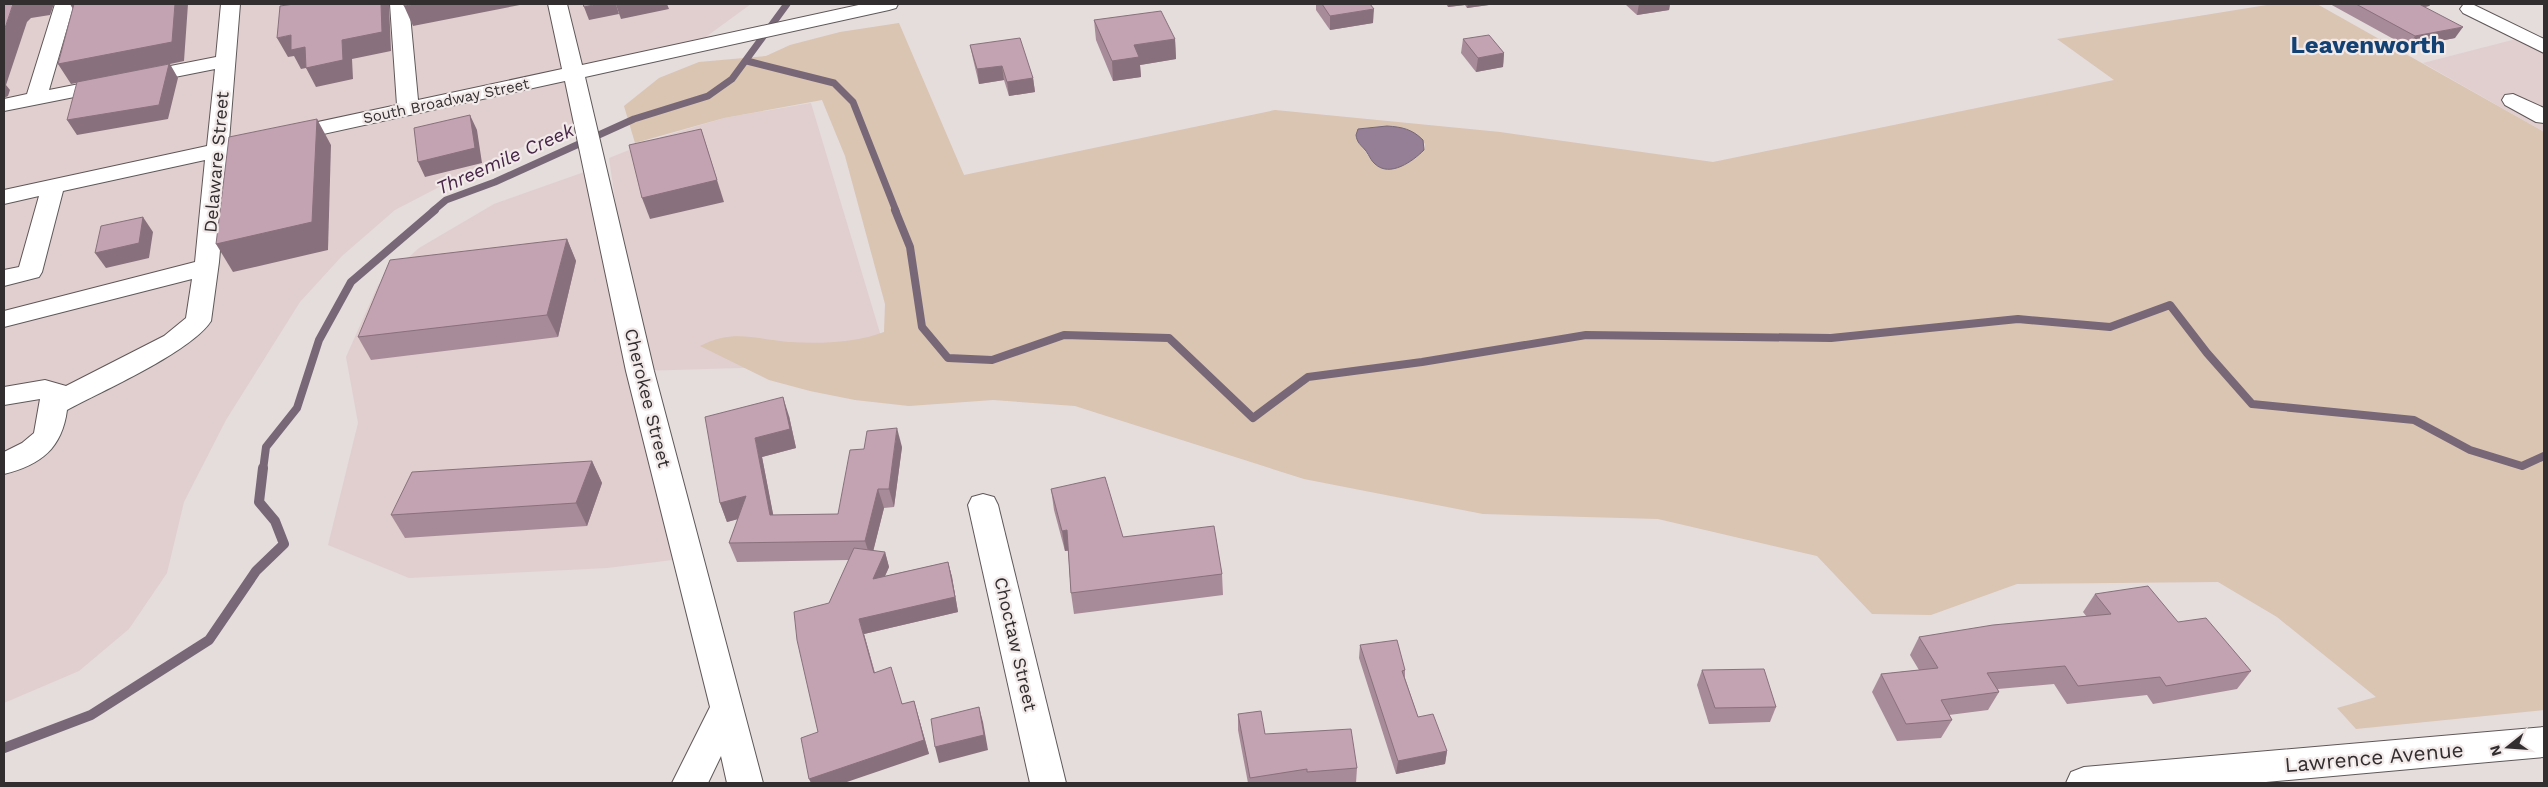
<svg xmlns="http://www.w3.org/2000/svg" width="2548" height="787" viewBox="0 0 2548 787" font-family="'Work Sans',sans-serif">
<rect width="100%" height="100%" fill="#e5dcdc"/>
<g fill="#e1cfd0">
<polygon points="4,4 751,4 692,47 574,74 585,121 491,160 395,210 342,256 300,302 226,420 184,502 167,573 129,629 79,671 4,703"/>
<polygon points="2524,37 2544,47 2544,132 2423,63"/>
<polygon points="811,103 886,353 844,365 640,371 689,558 607,568 409,578 328,545 358,423 346,357 378,285 419,248 494,204 587,171 639,365 609,158 664,136 724,118"/>
</g>
<path fill="#dac4b2" fill-rule="evenodd" d="M2273 4H2317L2544 132V710L2356 729 2337 708 2376 697 2277 617 2218 582 2017 584 1931 615 1872 614 1817 556 1658 519 1483 514 1304 479 1075 406 993 400 909 406 855 400 810 391 769 380 700 346C734 329 753 339 789 342 819 344 855 343 884 332L885 304 845 156 822 100 724 118 635 143 624 106 659 78 699 62 766 56 790 45 840 32 899 23 964 175 1275 110 1500 132 1713 162 2114 80 2057 39ZM1387 126C1405 127 1414 130 1425 144L1424 150C1413 160 1393 176 1377 166 1370 161 1366 150 1359 144L1364 128Z"/>
<path fill="#957f96" stroke="#776777" d="M1387 126C1402 127 1412 129 1423 140L1424 150C1413 161 1390 178 1375 164 1371 161 1369 155 1366 151 1361 145 1357 143 1356 135L1358 129Z"/>
<g fill="none" stroke-linecap="round" stroke-linejoin="round">
<g stroke="#776777" stroke-width="7">
<polyline points="747,61 834,83 853,102 896,211"/>
<polyline points="433,211 446,200 495,182 634,119 708,96 732,79 787,4"/>
</g>
<g stroke="#776777" stroke-width="8">
<polyline points="895,210 910,247 922,327 948,358 992,360 1064,335 1169,338 1253,418 1308,377 1422,362 1586,335 1831,338 2018,319 2110,327 2170,305 2207,353 2252,404 2414,420 2470,450 2522,466 2544,456"/>
<polyline points="263,470 266,447 297,408 319,340 351,282 435,210"/>
</g>
<polyline stroke="#776777" stroke-width="10" points="4,748 91,715 209,640 256,571 284,544 275,521 259,502 263,468"/>
<defs>
<g id="minor">
<path d="M55 4H74L49 90 216 57 221 4H240L229 141 397 105 390 4H409L418 100 562 69 548 4H567L582 65 863 4H898L896 8 889 10 585 77 654 371 763 783H727L721 756 708 783H672L710 707 626 371 565 81 228 155 219 262 211 321C191 352 102 391 67 410 62 448 41 465 4 474V452L22 443 34 433 40 399 4 405V387L45 380 66 386 164 336 186 318 192 279 4 327V311L195 262 205 160 63 191 42 272 39 277 4 286V270L19 267 39 196 4 204V190L207 146 215 69 4 111V99L27 94Z"/>
<polygon points="2472,4 2544,39 2544,53 2463,13 2460,9 2463,5"/>
<polygon points="2513,94 2544,108 2544,123 2536,122 2505,105 2502,100 2505,95"/>
<polygon points="983,494 994,497 998,505 1066,783 1030,783 968,505 972,497"/>
<polygon points="2544,727 2544,757 2255,783 2066,783 2071,772 2084,767"/>
</g>
</defs>
<use href="#minor" stroke="#5f5758" stroke-width="2"/>
<use href="#minor" fill="#fff" fill-rule="evenodd"/>
</g>
<g fill="#a88b98">
<polygon points="1316,4 1370,4 1373,23 1330,30 1316,10"/>
<polygon points="1446,4 1496,4 1467,8 1465,5 1448,7"/>
<polygon points="1625,4 1670,4 1669,10 1637,15"/>
<polygon points="2330,4 2431,4 2429,6 2425,7 2455,38 2408,47"/>
<polygon points="1094,20 1175,39 1176,59 1140,65 1141,77 1113,81 1096,40"/>
<polygon points="1463,39 1504,53 1503,67 1476,72 1461,53"/>
<polygon points="970,45 1033,78 1035,92 1009,96 1004,80 979,84 973,59"/>
<polygon points="567,239 576,261 558,337 371,360 358,337"/>
<polygon points="789,416 796,448 762,457 773,515 838,514 902,447 894,507 884,508 873,551 885,552 889,567 885,576 948,562 952,577 958,612 864,634 875,673 903,704 914,701 929,754 818,732 829,603 849,560 737,562 729,543 738,519 727,522 720,503"/>
<polygon points="592,461 602,483 587,526 405,538 391,515"/>
<polygon points="1051,489 1123,537 1222,574 1223,595 1074,614 1071,593 1068,551 1065,551 1054,510"/>
<polygon points="2095,594 2178,622 2251,671 2237,689 2153,704 2147,695 2067,704 2054,684 1998,689 1999,692 1988,710 1949,715 1952,720 1941,738 1897,741 1872,692 1881,674 1919,670 1910,655 1919,637 2087,617 2083,612"/>
<polygon points="1360,645 1405,670 1405,678 1418,717 1447,751 1445,764 1396,774 1359,658"/>
<polygon points="1702,670 1776,707 1770,722 1709,724 1697,685"/>
<polygon points="1238,714 1265,734 1357,768 1356,783 1248,783 1238,730"/>
</g>
<g fill="#88717c">
<polygon points="13,4 54,4 50,15 31,18 27,22 6,85 10,90 8,96 4,98 4,31"/>
<polygon points="70,4 88,4 74,11"/>
<polygon points="175,4 188,4 184,61 170,64 178,78 168,119 77,135 67,120 169,64 71,84 58,64"/>
<polygon points="381,4 389,4 391,51 352,59 353,79 316,87 306,68 301,69 294,56 288,57 277,38 291,35 342,40"/>
<polygon points="418,4 525,4 413,26 404,6"/>
<polygon points="598,4 616,4 619,14 589,20 584,7"/>
<polygon points="623,4 667,4 669,9 621,19 616,5"/>
<polygon points="1449,4 1465,4 1465,5 1448,7"/>
<polygon points="1468,4 1496,4 1467,8"/>
<polygon points="1639,4 1670,4 1669,10 1637,15"/>
<polygon points="2408,4 2431,4 2429,6 2404,11"/>
<polygon points="1374,9 1373,23 1330,30 1330,16"/>
<polygon points="2463,27 2455,38 2408,47 2415,36"/>
<polygon points="1175,39 1176,59 1140,65 1141,77 1113,81 1112,61 1134,45"/>
<polygon points="1504,53 1503,67 1476,72 1478,58"/>
<polygon points="1002,66 1004,80 979,84 977,69"/>
<polygon points="1033,78 1035,92 1009,96 1007,82"/>
<polygon points="470,115 477,130 482,163 425,177 418,162"/>
<polygon points="317,119 331,145 328,250 233,272 216,244"/>
<polygon points="701,129 724,202 650,219 642,198"/>
<polygon points="143,217 153,232 149,258 106,268 95,253"/>
<polygon points="567,239 576,261 558,337 547,315"/>
<polygon points="783,397 789,416 796,448 762,457 777,534 770,515 755,438"/>
<polygon points="897,428 902,447 894,507 889,489"/>
<polygon points="592,461 602,483 587,526 576,503"/>
<polygon points="878,489 884,508 871,560 865,541"/>
<polygon points="746,496 753,515 727,522 720,503"/>
<polygon points="1067,530 1070,550 1065,551 1062,531"/>
<polygon points="885,552 889,567 877,594 873,579"/>
<polygon points="948,562 952,577 958,612 864,634 879,688 859,619"/>
<polygon points="914,701 929,754 844,783 811,783 809,779"/>
<polygon points="979,707 983,722 988,750 939,763 935,747"/>
<polygon points="1447,751 1445,764 1396,774 1398,761"/>
</g>
<g fill="#c3a2b1" stroke="#88717c">
<polygon points="4,4 13,4 4,31"/>
<polygon points="74,4 175,4 172,42 58,64"/>
<polygon points="294,4 381,4 382,32 342,40 343,60 306,68 305,47 291,50 291,35 277,38 280,6"/>
<polygon points="404,4 418,4 404,6"/>
<polygon points="583,4 598,4 584,7"/>
<polygon points="1322,4 1370,4 1374,9 1330,16"/>
<polygon points="2356,4 2419,4 2463,27 2415,36"/>
<polygon points="1161,11 1175,39 1134,45 1139,57 1112,61 1094,20"/>
<polygon points="1489,35 1504,53 1478,58 1463,39"/>
<polygon points="1020,38 1033,78 1007,82 1002,66 977,69 970,45"/>
<polygon points="169,64 159,105 67,120 77,82"/>
<polygon points="470,115 475,148 418,162 414,128"/>
<polygon points="317,119 312,222 216,244 229,137"/>
<polygon points="701,129 717,180 642,198 629,145"/>
<polygon points="143,217 139,243 95,253 101,226"/>
<polygon points="567,239 547,315 358,337 390,260"/>
<polygon points="783,397 790,429 755,438 770,515 838,514 850,450 864,449 867,431 897,428 889,489 878,489 865,541 729,543 746,496 720,503 705,417"/>
<polygon points="592,461 576,503 391,515 412,472"/>
<polygon points="1105,477 1123,537 1214,526 1222,574 1071,593 1067,530 1062,531 1051,489"/>
<polygon points="854,548 885,552 873,579 948,562 955,597 859,619 874,673 891,667 902,704 914,701 924,740 809,779 801,738 818,732 797,640 794,612 829,603"/>
<polygon points="2148,586 2178,622 2206,618 2251,671 2166,686 2160,677 2078,686 2065,666 1987,673 1999,692 1941,700 1952,720 1906,724 1881,674 1938,668 1919,637 1993,625 2111,614 2095,594"/>
<polygon points="1397,640 1405,670 1402,671 1418,717 1433,714 1447,751 1398,761 1360,645"/>
<polygon points="1764,669 1776,707 1715,708 1702,670"/>
<polygon points="979,707 984,735 935,747 931,719"/>
<polygon points="1261,711 1265,734 1351,729 1357,768 1307,772 1307,769 1250,778 1238,714"/>
</g>
<g text-anchor="middle" dominant-baseline="central" stroke-width="4.5" stroke-linejoin="round" paint-order="stroke">
<g font-size="15" fill="#322e2f" stroke="#f2e9e9">
<text transform="translate(446 101) rotate(-12)">South Broadway Street</text>
</g>
<g font-size="18" fill="#322e2f" stroke="#f2e9e9">
<text transform="translate(216 162) rotate(-85)">Delaware Street</text>
<text transform="translate(648 398) rotate(76)">Cherokee Street</text>
<text transform="translate(1016 644) rotate(77)">Choctaw Street</text>
</g>
<g font-size="19" font-style="italic" fill="#462547" stroke="#f2e9e9">
<text transform="translate(505 159) rotate(-24)">Threemile Creek</text>
</g>
<g font-size="21" fill="#322e2f" stroke="#f2e9e9">
<text transform="translate(2374 757) rotate(-5)">Lawrence Avenue</text>
</g>
<g font-size="24" font-weight="bold" fill="#144174" stroke="#f2e9e9">
<text x="2368" y="45">Leavenworth</text>
</g>
</g>
<rect width="2548" height="787" fill="none" stroke="#322e2f" stroke-width="10"/>
<g transform="translate(2508 747) rotate(253)" stroke="#f2e9e9" stroke-width="4" paint-order="stroke">
<path d="M0-4L9 19L0 12L-9 19Z" fill="#322e2f"/>
<text y="-8" font-size="14" font-weight="bold" text-anchor="middle" fill="#322e2f">N</text>
</g>
</svg>
